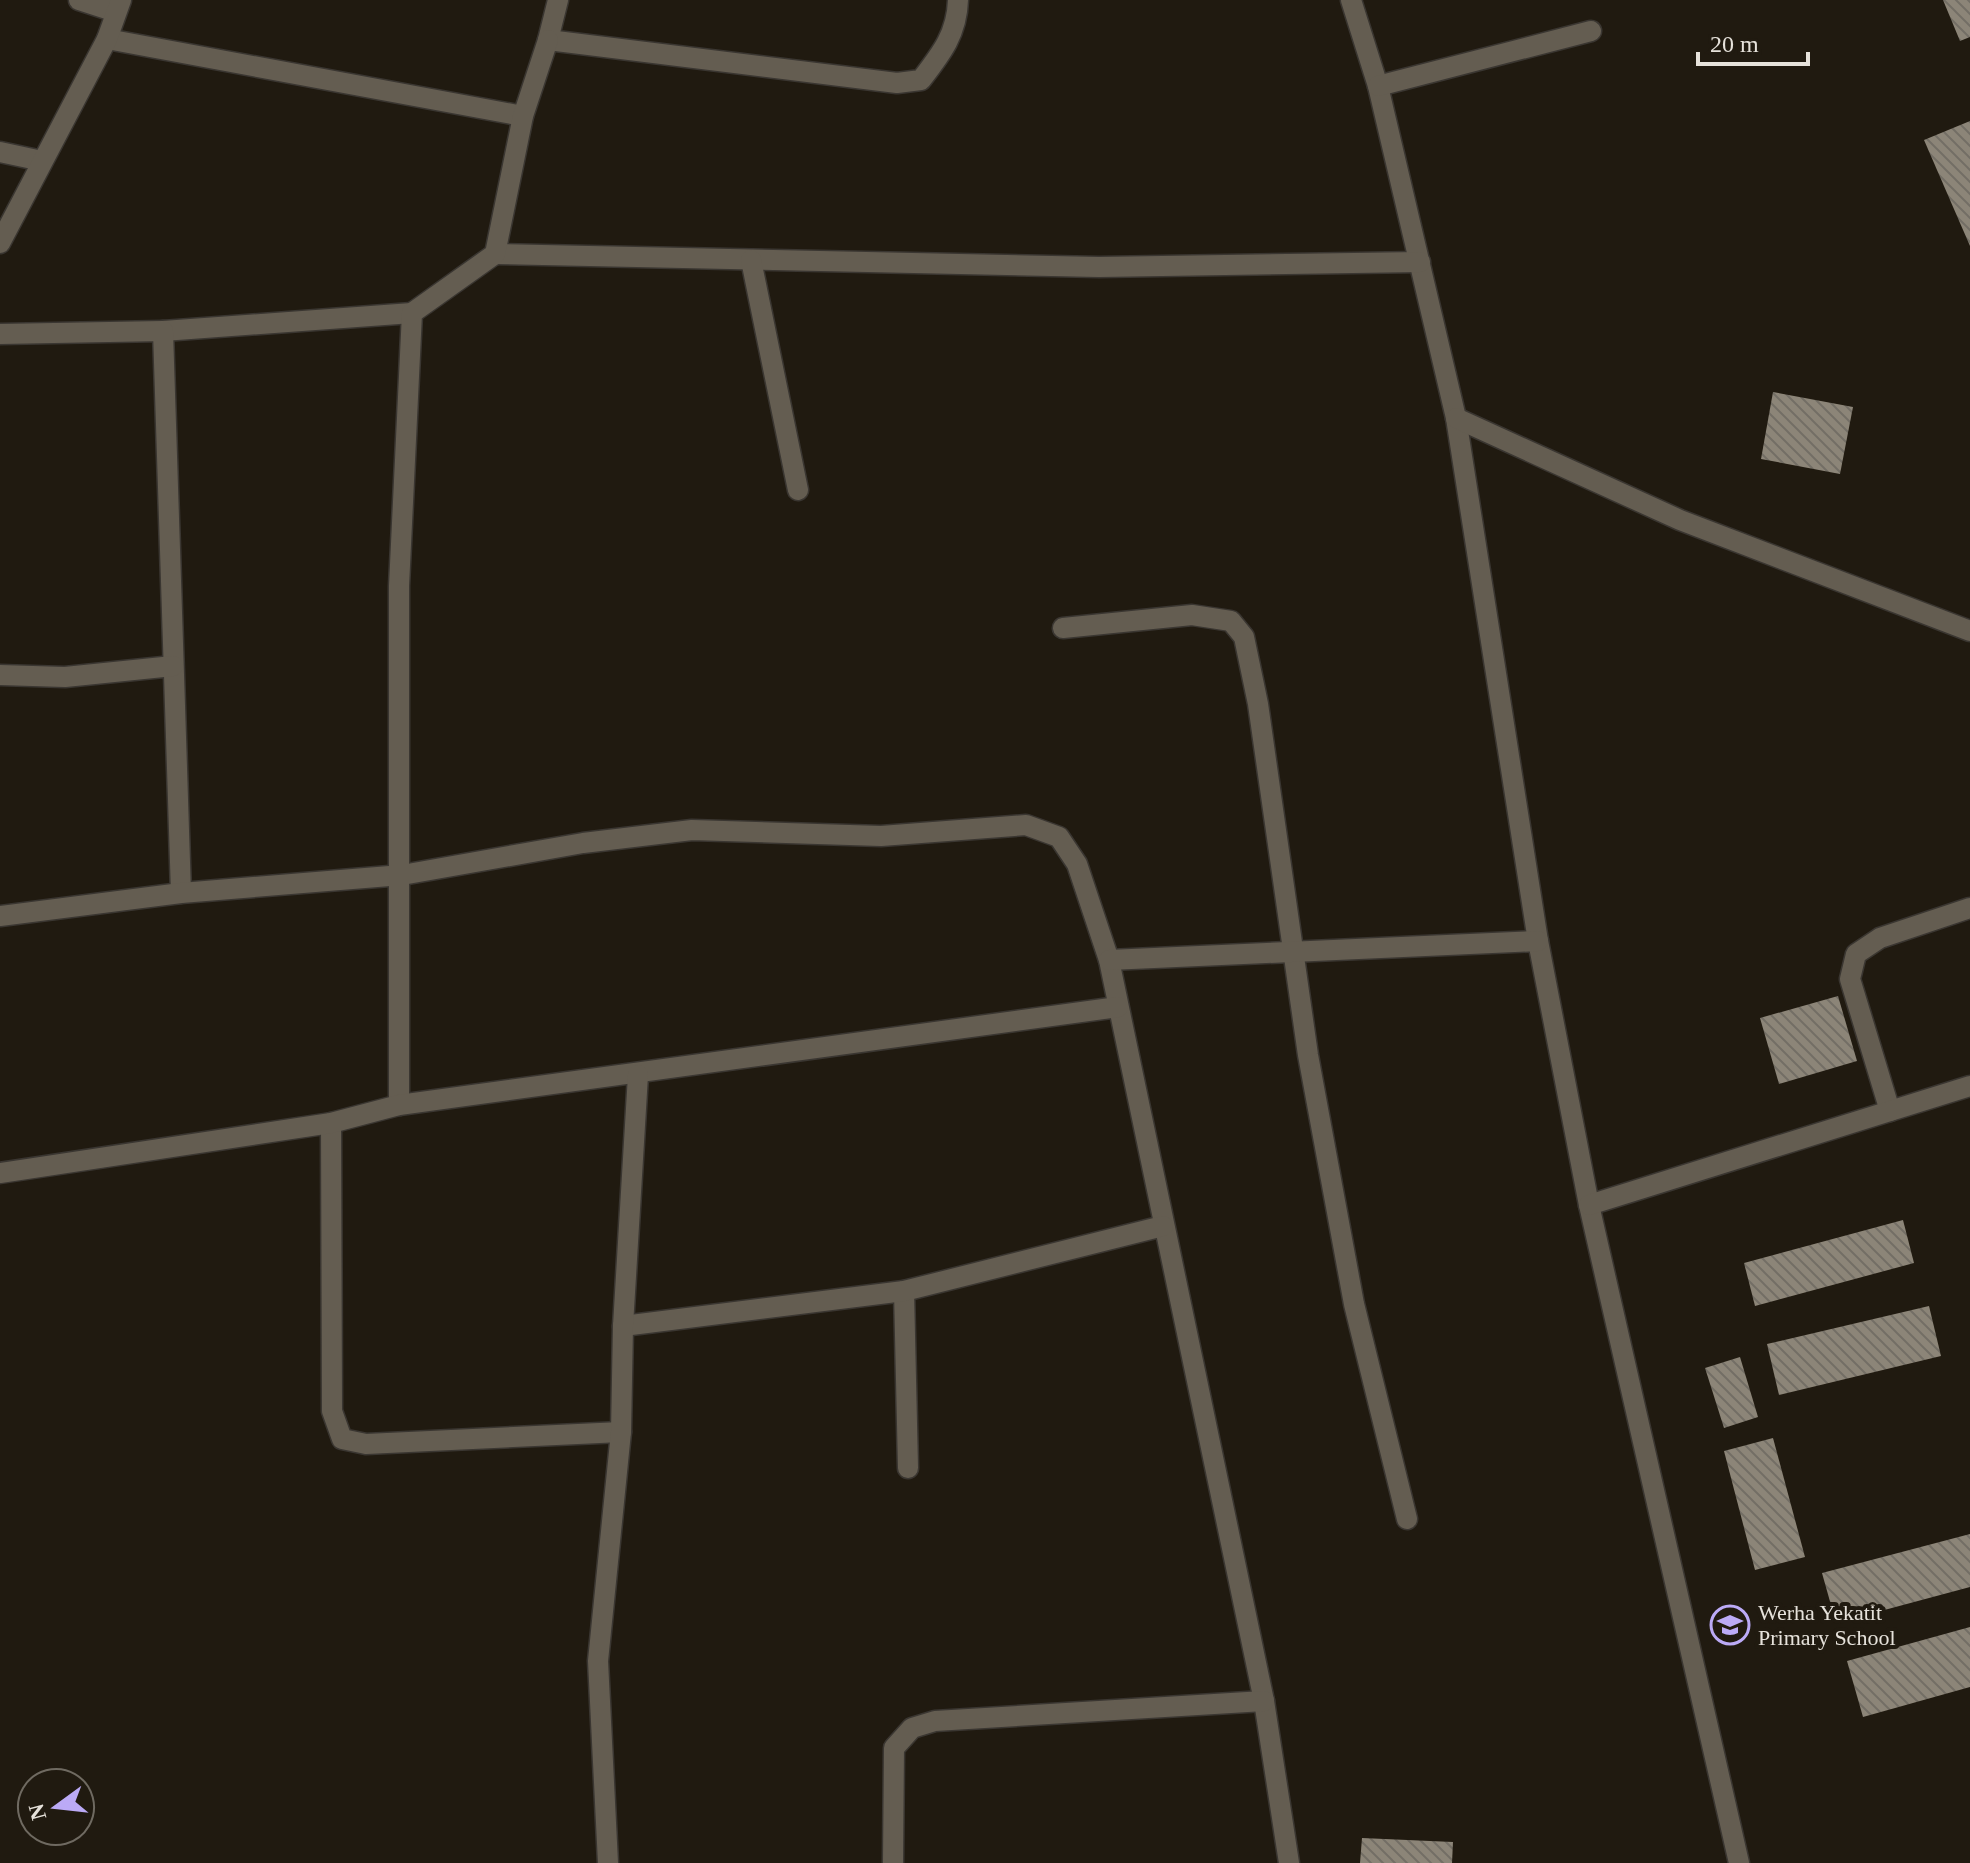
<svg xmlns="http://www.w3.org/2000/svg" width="1970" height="1863" viewBox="0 0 1970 1863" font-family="'Times New Roman',serif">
<defs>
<pattern id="building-back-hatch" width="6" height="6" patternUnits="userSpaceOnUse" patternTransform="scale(2)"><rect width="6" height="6" fill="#8c8578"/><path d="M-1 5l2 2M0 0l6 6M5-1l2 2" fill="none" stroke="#736e65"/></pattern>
</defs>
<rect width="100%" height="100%" fill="#201a10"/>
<g fill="url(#building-back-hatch)">
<polygon points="1943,0 1970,0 1970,37 1960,41"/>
<polygon points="1970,121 1970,246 1924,140"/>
<polygon points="1773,392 1853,407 1840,474 1761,459"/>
<polygon points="1838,996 1857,1061 1779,1084 1760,1018"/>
<polygon points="1903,1220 1914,1263 1755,1306 1744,1263"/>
<polygon points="1929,1306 1941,1356 1779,1395 1767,1344"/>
<polygon points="1740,1357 1758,1417 1724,1428 1705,1368"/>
<polygon points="1773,1438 1805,1557 1755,1570 1724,1451"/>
<polygon points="1970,1534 1970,1587 1836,1623 1822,1573"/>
<polygon points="1970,1627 1970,1687 1863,1717 1847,1661"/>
<polygon points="1362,1838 1453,1842 1452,1863 1360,1863"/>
</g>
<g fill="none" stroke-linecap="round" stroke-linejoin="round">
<defs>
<g id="minor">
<polyline points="79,0 116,12"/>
<path d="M558 0 548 40 897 83 921 80C941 54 957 34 958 0"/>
<polyline points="1351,0 1378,86 1456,418 1538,941 1589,1205 1739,1863"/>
<polyline points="107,39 523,116"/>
<polyline points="1378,86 1591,31"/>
<polyline points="0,152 42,161"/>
<polyline points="0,243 107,39 121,0"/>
<polyline points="495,254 1099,267 1420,262"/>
<polyline points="751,260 798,490"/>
<polyline points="163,331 412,313"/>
<polyline points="0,334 163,331 181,893"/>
<polyline points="1456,418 1680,520 1970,631"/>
<polyline points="1063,628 1192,615 1231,621 1244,637 1258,704 1308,1055 1354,1304 1407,1519"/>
<polyline points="0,675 65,677 173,666"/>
<polyline points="0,916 181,893 402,875 583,843 692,830 881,836 1026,825 1059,837 1077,864 1109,960 1264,1701 1289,1863"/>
<polyline points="1109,960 1538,941"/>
<polyline points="399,1105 399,586 412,313 495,254 523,116 548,40"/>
<polyline points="1890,1111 1850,979 1856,954 1880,938 1970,908"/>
<polyline points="331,1123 332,1411 342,1439 366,1444 621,1432"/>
<polyline points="0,1173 331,1123 399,1105 1118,1007"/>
<polyline points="1589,1205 1970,1086"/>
<polyline points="904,1291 908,1468"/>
<polyline points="623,1326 904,1291 1163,1226"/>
<polyline points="608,1863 598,1661 621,1432 623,1326 638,1075"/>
<polyline points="893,1863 894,1748 912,1728 935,1721 1264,1701"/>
</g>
</defs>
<use href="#minor" stroke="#3a3631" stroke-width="23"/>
<use href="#minor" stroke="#645d51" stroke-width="20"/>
</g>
<defs>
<symbol id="school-ring" viewBox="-11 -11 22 22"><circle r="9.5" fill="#201a10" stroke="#bbaaf6" stroke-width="1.5"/><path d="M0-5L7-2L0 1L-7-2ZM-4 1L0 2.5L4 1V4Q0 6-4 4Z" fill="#bbaaf6"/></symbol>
</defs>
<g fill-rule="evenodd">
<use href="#school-ring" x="1708" y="1603" width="44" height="44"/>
</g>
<g text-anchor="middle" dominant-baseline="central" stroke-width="8" stroke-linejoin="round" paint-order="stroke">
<g font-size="22" fill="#e6e2db" stroke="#201a10" text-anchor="start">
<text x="1758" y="1612">Werha Yekatit<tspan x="1758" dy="25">Primary School</tspan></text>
</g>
</g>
<g transform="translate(56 1807) rotate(255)"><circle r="38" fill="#201a10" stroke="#6f6a61" stroke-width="2"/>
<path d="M0-6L14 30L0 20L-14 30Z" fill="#bbaaf6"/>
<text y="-12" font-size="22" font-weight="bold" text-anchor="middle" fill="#e6e2db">N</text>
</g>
<path d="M1698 52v12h110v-12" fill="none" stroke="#e6e2db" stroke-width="4"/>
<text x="1710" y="52" font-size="24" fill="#e6e2db" stroke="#201a10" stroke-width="6" paint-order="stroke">20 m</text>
</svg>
